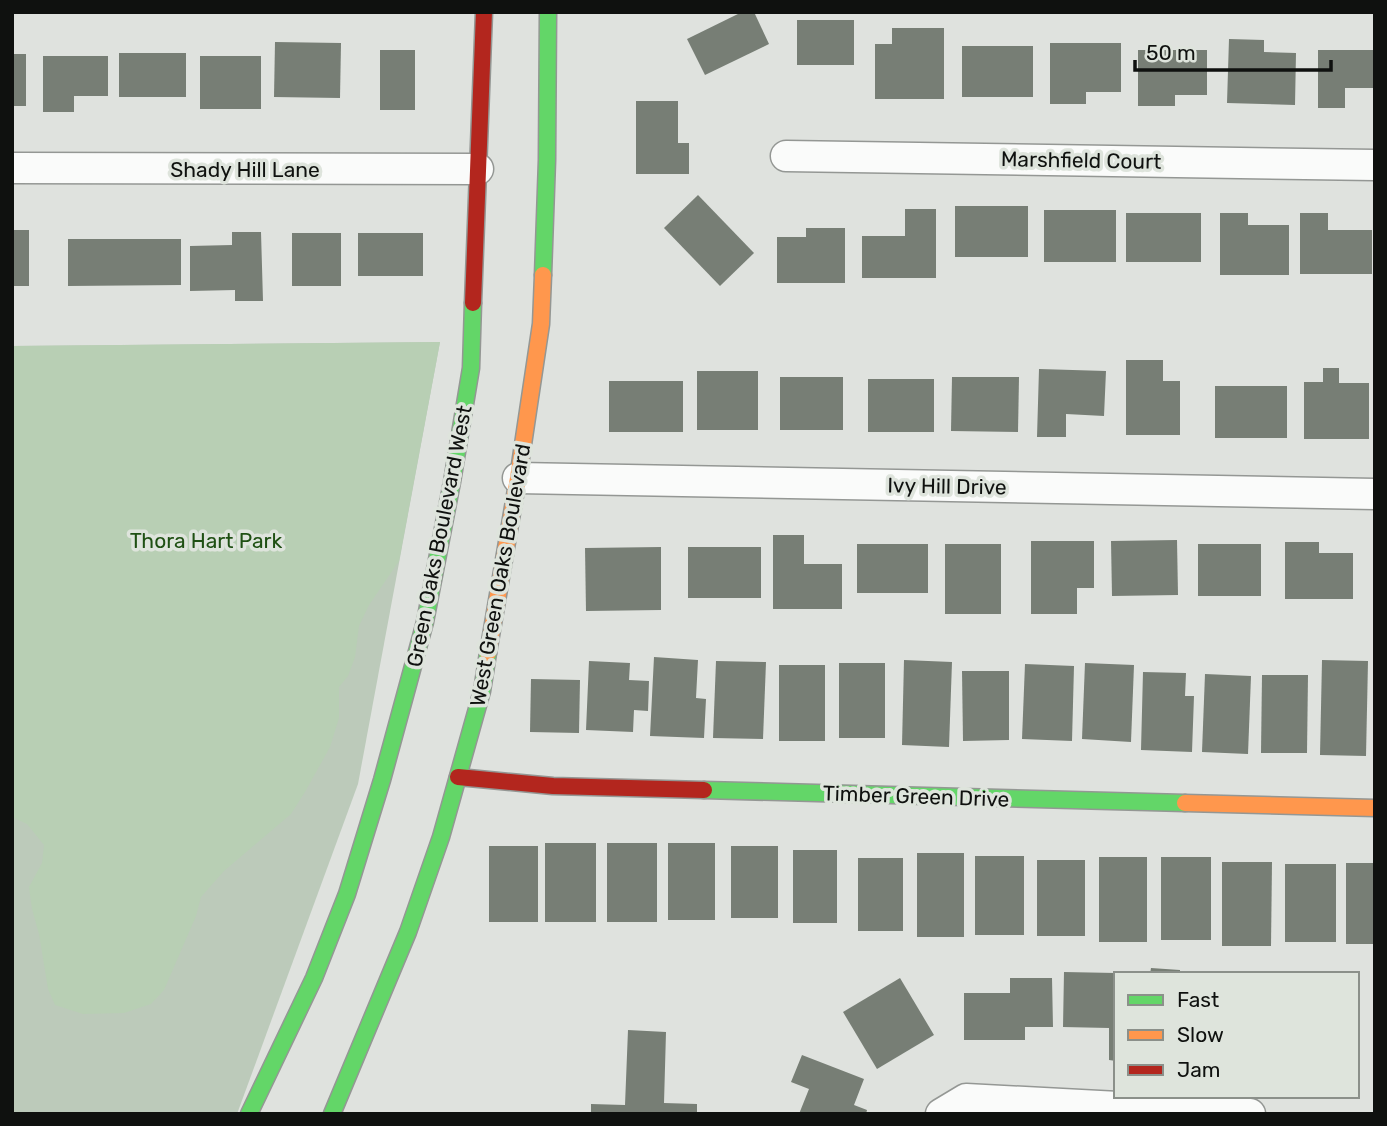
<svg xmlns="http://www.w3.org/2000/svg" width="1387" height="1126" viewBox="0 0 1387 1126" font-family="Rubik,sans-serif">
<rect width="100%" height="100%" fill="#dfe2de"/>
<polygon fill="#bccaba" points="440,342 358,784 237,1114 12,1114 12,346"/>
<polygon fill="#b8cfb4" points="440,342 399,561 369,605 359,626 355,657 348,676 339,687 339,718 330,747 305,792 291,814 224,871 201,897 196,916 164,990 151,1004 124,1013 83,1014 55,1005 48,989 39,934 32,909 29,887 42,863 44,845 27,824 12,817 12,346"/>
<g fill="#777e75">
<polygon points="742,12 754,12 769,44 705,75 687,39"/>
<rect x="797" y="20" width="57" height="45"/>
<polygon points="892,28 944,28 944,99 875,99 875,44 892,44"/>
<polygon points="1229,39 1264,40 1264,52 1296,53 1295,105 1227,103"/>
<polygon points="275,42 341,43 340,98 274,97"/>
<polygon points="1050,43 1121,43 1121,92 1086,92 1086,104 1050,104"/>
<rect x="962" y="46" width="71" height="51"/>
<rect x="380" y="50" width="35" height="60"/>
<polygon points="1138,50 1207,50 1207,95 1175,95 1175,106 1138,106"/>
<polygon points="1318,50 1374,50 1374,88 1345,88 1345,108 1318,108"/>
<rect x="119" y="53" width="67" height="44"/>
<rect x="12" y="54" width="14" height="52"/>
<polygon points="43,56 108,56 108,96 74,96 74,112 43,112"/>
<rect x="200" y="56" width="61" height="53"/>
<polygon points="636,101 678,101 678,143 689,143 689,174 636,174"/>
<polygon points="698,195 754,253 720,286 664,228"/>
<rect x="955" y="206" width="73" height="51"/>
<polygon points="905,209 936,209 936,278 862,278 862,236 905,236"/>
<rect x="1044" y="210" width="72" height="52"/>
<rect x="1126" y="213" width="75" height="49"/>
<polygon points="1220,213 1248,213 1248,225 1289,225 1289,275 1220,275"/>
<polygon points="1300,213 1328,213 1328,230 1372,230 1372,274 1300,274"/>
<polygon points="806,228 845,228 845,283 777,283 777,237 806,237"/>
<rect x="12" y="230" width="17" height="56"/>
<polygon points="232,232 261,232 263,301 235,301 235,290 190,291 190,246 232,245"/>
<rect x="292" y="233" width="49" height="53"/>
<rect x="358" y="233" width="65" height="43"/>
<polygon points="68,239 181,239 181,285 68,286"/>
<polygon points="1126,360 1163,360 1163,381 1180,381 1180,435 1126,435"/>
<polygon points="1323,368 1339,368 1339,383 1369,383 1369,439 1304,439 1304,382 1323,382"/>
<polygon points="1039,369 1106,371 1104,416 1066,414 1066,437 1037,437"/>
<rect x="697" y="371" width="61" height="59"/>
<rect x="780" y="377" width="63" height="53"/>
<polygon points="952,377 1019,377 1018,432 951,431"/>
<rect x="868" y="379" width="66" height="53"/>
<rect x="609" y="381" width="74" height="51"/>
<rect x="1215" y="386" width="72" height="52"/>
<polygon points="773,535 804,535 804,564 842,564 842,609 773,609"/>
<polygon points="1177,540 1178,595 1112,596 1111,541"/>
<polygon points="1031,541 1094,541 1094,588 1077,588 1077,614 1031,614"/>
<polygon points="1285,542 1319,542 1319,553 1353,553 1353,599 1285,599"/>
<rect x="857" y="544" width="71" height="49"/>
<rect x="945" y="544" width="56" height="70"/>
<rect x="1198" y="544" width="63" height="52"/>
<polygon points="661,547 661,610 586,611 585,548"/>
<rect x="688" y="547" width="73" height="51"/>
<polygon points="654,657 698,660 696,698 706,699 704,738 650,736"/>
<polygon points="904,660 952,662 949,747 902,745"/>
<polygon points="1322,660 1368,661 1366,756 1320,755"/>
<polygon points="589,661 630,663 629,680 649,681 648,711 634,710 633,732 586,730"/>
<polygon points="716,661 766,662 763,739 713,738"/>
<rect x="839" y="663" width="46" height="75"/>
<polygon points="1085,663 1134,665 1131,742 1082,739"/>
<polygon points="1025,664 1074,666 1072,741 1022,739"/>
<rect x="779" y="665" width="46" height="76"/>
<polygon points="962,671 1009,671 1009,740 963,741"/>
<polygon points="1143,672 1186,673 1185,696 1194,696 1192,752 1141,750"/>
<polygon points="1205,674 1251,676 1248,754 1202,752"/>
<polygon points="1262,675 1308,675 1307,753 1261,753"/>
<polygon points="531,679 580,680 579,733 530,732"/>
<rect x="545" y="843" width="51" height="79"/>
<rect x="607" y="843" width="50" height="79"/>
<rect x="668" y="843" width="47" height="77"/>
<rect x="489" y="846" width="49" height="76"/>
<rect x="731" y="846" width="47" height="72"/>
<rect x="793" y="850" width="44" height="73"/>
<rect x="917" y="853" width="47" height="84"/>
<rect x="975" y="856" width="49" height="79"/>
<rect x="1099" y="857" width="48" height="85"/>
<rect x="1161" y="857" width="50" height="83"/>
<rect x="858" y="858" width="45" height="73"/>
<rect x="1037" y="860" width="48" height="76"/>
<polygon points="1222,862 1272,862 1271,946 1222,946"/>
<rect x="1346" y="863" width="29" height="81"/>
<rect x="1285" y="864" width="51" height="78"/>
<polygon points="1151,968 1180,970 1180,974 1150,974"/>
<polygon points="1064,972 1116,973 1116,1061 1109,1060 1109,1028 1063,1027"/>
<polygon points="900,978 934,1035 877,1069 843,1012"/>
<polygon points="1010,978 1052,978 1053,1027 1025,1027 1025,1040 964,1040 964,993 1010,993"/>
<polygon points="628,1030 666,1032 664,1103 697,1104 697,1114 591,1114 591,1104 625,1105"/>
<polygon points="802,1055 864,1079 854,1105 867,1110 866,1114 799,1114 809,1089 791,1082"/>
</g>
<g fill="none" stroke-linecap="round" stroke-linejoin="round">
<defs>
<g id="street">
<polyline points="786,156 1375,165"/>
<polyline points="12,168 478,169"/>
<polyline points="518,478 1375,494"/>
<polyline points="941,1114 966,1099 1250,1114"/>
</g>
<g id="fast">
<polyline points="543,275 547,160 548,12"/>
<polyline points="704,790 1185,803"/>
<polyline points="249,1114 314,978 347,894 382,780 425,622 452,482 471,368 473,303"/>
<polyline points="332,1114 408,932 441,837 482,691 488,653"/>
</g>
<g id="slow">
<polyline points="488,653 518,478 541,324 543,275"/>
<polyline points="1185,803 1375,808"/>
</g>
<g id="jam">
<polyline points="473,303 484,12"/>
<polyline points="458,777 553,786 704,790"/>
</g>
</defs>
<use href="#street" stroke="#949794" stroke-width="33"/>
<use href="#fast" stroke="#949794" stroke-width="19"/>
<use href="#slow" stroke="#949794" stroke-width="19"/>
<use href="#jam" stroke="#949794" stroke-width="19"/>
<use href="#street" stroke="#fafbfa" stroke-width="30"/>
<use href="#fast" stroke="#63d668" stroke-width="16"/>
<use href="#slow" stroke="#ff974d" stroke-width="16"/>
<use href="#jam" stroke="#b3261e" stroke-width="16"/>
</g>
<g text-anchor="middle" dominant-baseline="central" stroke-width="7" stroke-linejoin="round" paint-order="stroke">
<g font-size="21" fill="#0f110f" stroke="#dee4dc">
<text transform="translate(1081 160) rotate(1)">Marshfield Court</text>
<text x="245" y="169">Shady Hill Lane</text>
<text transform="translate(947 486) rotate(1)">Ivy Hill Drive</text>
<text transform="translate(439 536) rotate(-79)">Green Oaks Boulevard West</text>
<text transform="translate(500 575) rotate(-80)">West Green Oaks Boulevard</text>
<text transform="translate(916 796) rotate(2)">Timber Green Drive</text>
</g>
<g font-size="21" fill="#1f5013" stroke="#dee4dc">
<text x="206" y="540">Thora Hart Park</text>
</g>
</g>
<rect width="1387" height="1126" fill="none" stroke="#0f110f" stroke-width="28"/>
<rect x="1114" y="972" width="245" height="126" fill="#dee4dc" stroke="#8b908a" stroke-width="2"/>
<rect x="1128" y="995" width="35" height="10" fill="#63d668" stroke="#8b908a" stroke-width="2"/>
<text x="1177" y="1007" font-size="21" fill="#0f110f">Fast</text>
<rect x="1128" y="1030" width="35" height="10" fill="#ff974d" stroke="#8b908a" stroke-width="2"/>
<text x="1177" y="1042" font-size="21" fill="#0f110f">Slow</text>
<rect x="1128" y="1065" width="35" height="10" fill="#b3261e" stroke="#8b908a" stroke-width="2"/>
<text x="1177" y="1077" font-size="21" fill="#0f110f">Jam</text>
<path d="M1135 60v10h196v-10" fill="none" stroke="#0f110f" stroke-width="3.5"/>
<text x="1146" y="60" font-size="21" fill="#0f110f" stroke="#dee4dc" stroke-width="5" paint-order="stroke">50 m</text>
</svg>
